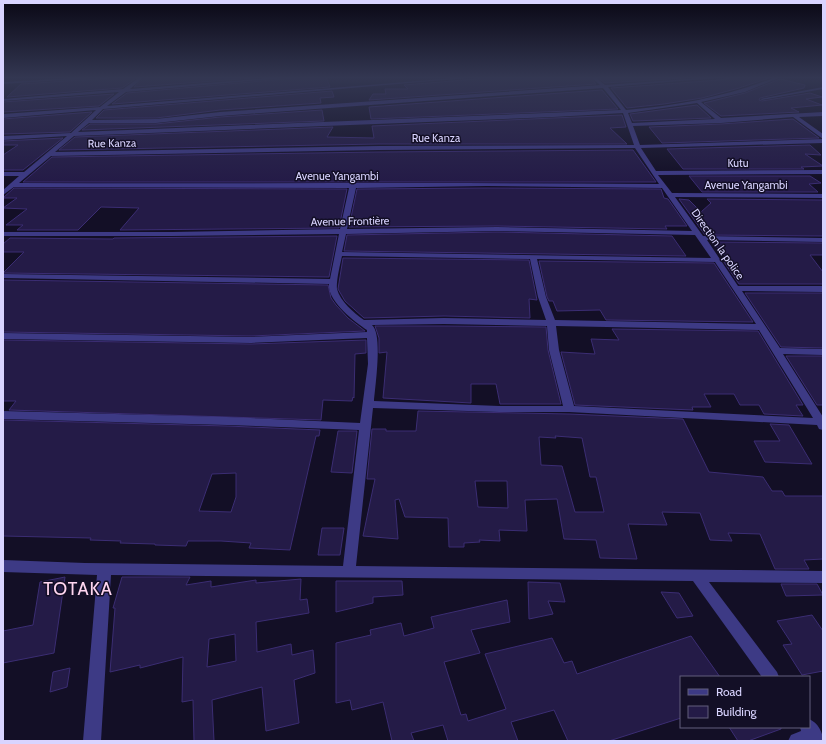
<svg xmlns="http://www.w3.org/2000/svg" width="826" height="744" viewBox="0 0 826 744" font-family="Cabin,sans-serif">
<rect width="100%" height="100%" fill="#130f26"/>
<g fill="#241b47" stroke="#3b2d73" fill-rule="evenodd">
<polygon points="112,77 138,77 122,88 7,97 21,84 111,78"/>
<polygon points="145,77 267,77 134,87"/>
<polygon points="296,77 326,77 330,87 112,104 127,93 295,78"/>
<polygon points="482,77 590,77 596,84 369,100 373,94 386,94 385,89 408,89 404,85 477,79"/>
<polygon points="597,77 699,77 605,83"/>
<polygon points="734,77 747,78 772,77 739,88 702,98 664,104 627,108 611,88 720,80"/>
<polygon points="780,79 805,85 804,88 760,98 759,100 762,101 810,93 822,97 806,99 822,105 791,108 799,112 721,116 704,103 745,93"/>
<polygon points="602,90 618,109 371,119 369,107"/>
<polygon points="332,91 334,97 320,98 321,103 220,110 156,118 96,118 104,110"/>
<polygon points="114,94 99,106 3,112 3,102"/>
<polygon points="697,105 711,118 633,121 630,114"/>
<polygon points="322,110 324,121 82,130 90,124 156,124 220,117"/>
<polygon points="92,112 70,132 3,134 3,119"/>
<polygon points="622,115 626,127 610,128 627,144 379,144 59,150 75,137 333,127 327,137 374,138 372,126"/>
<polygon points="793,119 819,138 662,143 649,127 721,124"/>
<polygon points="63,138 23,170 3,170 3,155 18,145 3,145 3,141"/>
<polygon points="810,145 821,155 805,154 823,166 801,167 804,169 683,169 667,149"/>
<polygon points="633,150 656,182 23,182 52,157 379,152"/>
<polygon points="689,176 810,176 821,183 809,184 818,192 702,192"/>
<polygon points="14,188 347,189 339,228 120,230 139,208 101,207 78,230 17,230 23,225 6,225 27,209 3,208 17,198 3,198"/>
<polygon points="487,188 661,189 664,198 668,199 687,226 665,226 667,229 497,226 349,227 357,189"/>
<polygon points="679,199 689,200 701,212 711,203 707,199 823,200 823,236 705,235"/>
<polygon points="497,232 672,236 686,256 344,251 347,235"/>
<polygon points="337,236 329,277 3,273 24,252 3,252 3,244 10,238 113,239 114,238"/>
<polygon points="712,242 823,243 823,255 810,255 823,272 823,284 739,284 724,262 731,262"/>
<polygon points="343,258 529,260 537,300 529,299 530,318 444,316 364,318 345,301 338,289"/>
<polygon points="539,261 714,263 753,322 606,320 600,310 557,311 553,301 549,301 547,297"/>
<polygon points="3,280 328,285 331,298 336,305 348,318 365,331 251,336 3,332"/>
<polygon points="745,293 823,293 823,348 781,347"/>
<polygon points="375,326 444,326 546,327 548,350 561,404 500,404 496,384 471,384 471,403 383,398 387,352 379,353 379,338"/>
<polygon points="612,329 758,331 803,405 796,405 803,416 764,414 759,405 740,405 734,394 704,394 711,407 692,407 693,410 575,405 561,352 595,354 591,339 619,340"/>
<polygon points="3,340 251,344 366,340 366,353 355,354 354,398 353,397 352,401 323,400 321,420 9,410 16,401 3,401"/>
<polygon points="786,356 823,356 823,405 817,405"/>
<path d="M418 411 569 414 683 419 709 472 763 477 772 491H782L785 496H823V559L804 560 809 569H775L760 534 728 533 732 541 710 540 700 513 662 512 667 525 628 524 637 559 600 558 596 540 564 539 557 499 525 500 527 531 499 530 500 541 479 540 480 542 464 543V547H449L448 518 405 517 399 499 395 500 398 539 363 536 375 479H367L372 429H386V431H416ZM555 436 582 438 590 477H596L604 512H575L562 466 541 465 539 437 556 438ZM475 481H507L508 508 478 507Z"/>
<path d="M3 420 227 426 320 430 319 436H316L290 550 249 548 251 543 221 541H188L186 546 155 545V544L120 543 121 541 90 540 91 538 3 536ZM236 473V497L231 512 199 511 212 474Z"/>
<polygon points="770,424 789,425 812,464 765,462 754,441 780,441"/>
<polygon points="338,431 357,431 352,473 331,472"/>
<polygon points="322,528 344,528 340,555 318,555"/>
<polygon points="65,577 54,653 3,663 3,631 33,625 40,582"/>
<path d="M122 577H190L186 585 211 581V587L256 580V583L301 579 300 600 307 599 309 613 256 622 257 652 291 644 292 655 313 650 315 673 294 680 299 723 266 731 262 687 212 700 214 741H194L193 700 182 702 183 657 140 668V665L110 672 115 608H113ZM235 634 236 661 207 667 209 639Z"/>
<polygon points="336,581 402,581 403,595 373,597 373,603 336,612"/>
<polygon points="528,582 560,583 565,602 548,601 553,614 529,619"/>
<polygon points="781,584 817,584 823,595 786,596"/>
<polygon points="661,592 679,593 693,616 677,618"/>
<polygon points="507,600 510,622 471,630 480,653 444,662 461,715 466,714 468,721 506,709 485,654 552,638 564,663 572,661 577,674 691,636 720,677 681,677 681,718 609,741 568,741 554,710 511,722 518,741 448,741 443,725 411,733 414,741 392,741 383,702 352,710 350,700 336,703 336,643 371,635 370,630 401,623 404,636 434,628 431,617"/>
<polygon points="812,615 823,631 823,671 802,675 783,645 792,644 777,621"/>
<polygon points="70,668 67,687 50,692 53,672"/>
<polygon points="729,727 781,727 781,729 748,741 738,741"/>
</g>
<g fill="none" stroke-linecap="round" stroke-linejoin="round">
<g fill="#3d3a85" fill-rule="evenodd">
<polygon points="92,77 111,77 3,84 3,82"/>
<path d="M140 77H144L130 89 281 77H295L126 92 107 106 467 77H480L103 109 92 120 156 119 220 112 600 85 591 77H595L605 85 714 77H728L608 87 626 110C677 106 728 96 776 77H781L745 92 701 102 721 118 823 112V116L799 117 823 134V139L793 117 721 123 633 126 640 145 823 139V143L641 148 656 171 823 170V174L658 175 672 193 823 194V198L675 197 703 236 823 238V242L707 240 738 286H823V292L742 291 780 348 823 349V355L783 354 823 417V430L819 429 817 425 569 412H499L373 408 356 566 823 571V583L709 582 777 672 779 677H762L693 581 111 575 101 741H83L97 575 3 572V560L85 563 343 566 359 430 227 425 3 419V411L227 417 360 423 368 364 367 338 251 343 3 339V333L251 337 367 332V330C355 322 327 301 329 284L3 278V274L330 279 339 234 172 236H3V232H172L340 229 349 188 14 187 3 195V190L19 176H3V172H24L67 136 3 140V136L71 133 96 110 3 118V114L100 107 119 92 3 101V99L123 89ZM603 88 621 110 78 132 89 123H156L220 116ZM697 103 715 119 632 123 628 113ZM623 113 634 145 379 146 55 152 74 136 553 117ZM635 148 659 184C445 182 232 184 19 183L51 156 379 150ZM487 186 662 188 692 231 497 227 347 229 356 188ZM497 231 695 235 711 258 342 252 346 234ZM342 256 530 259 538 297 546 320 444 318 364 320C354 313 340 301 337 289 336 281 340 265 342 256ZM537 259 715 262 756 324 555 320 546 297ZM444 324 547 326 549 350 563 406H499L374 401C375 387 383 334 372 325ZM556 326 759 330 813 418 574 406 559 350Z"/>
<polygon points="823,87 823,89 762,100 760,99"/>
<path d="M809 719C818 723 823 732 823 741H788L791 735 801 731 800 727H809Z"/>
</g>
</g>
<linearGradient id="sky" x2="0" y2="1"><stop stop-color="#0a0815"/><stop offset="0.43" stop-color="#333752"/><stop offset="1" stop-color="#333752" stop-opacity="0"/></linearGradient>
<rect width="826" height="181" fill="url(#sky)"/>
<g text-anchor="middle" dominant-baseline="central" stroke-width="3" stroke-linejoin="round" paint-order="stroke">
<g font-size="11" fill="#d9d4ff" stroke="#130f26">
<text x="436" y="138">Rue Kanza</text>
<text transform="translate(112 143) rotate(-1)">Rue Kanza</text>
<text x="738" y="163">Kutu</text>
<text x="337" y="176">Avenue Yangambi</text>
<text x="746" y="185">Avenue Yangambi</text>
<text transform="translate(350 221) rotate(-1)">Avenue Frontière</text>
<text transform="translate(718 244) rotate(55)">Direction la police</text>
</g>
<g font-size="18" letter-spacing="1" fill="#ffd6f0" stroke="#130f26">
<text x="78" y="589">TOTAKA</text>
</g>
</g>
<rect width="826" height="744" fill="none" stroke="#d9d4ff" stroke-width="8"/>
<rect x="680" y="676" width="130" height="52" fill="#130f26" stroke="#625e7d"/>
<rect x="688" y="689" width="20" height="6" fill="#3d3a85" stroke="#625e7d"/>
<text x="716" y="696" font-size="12" fill="#d9d4ff">Road</text>
<rect x="688" y="706" width="20" height="12" fill="#241b47" stroke="#625e7d"/>
<text x="716" y="716" font-size="12" fill="#d9d4ff">Building</text>
</svg>
